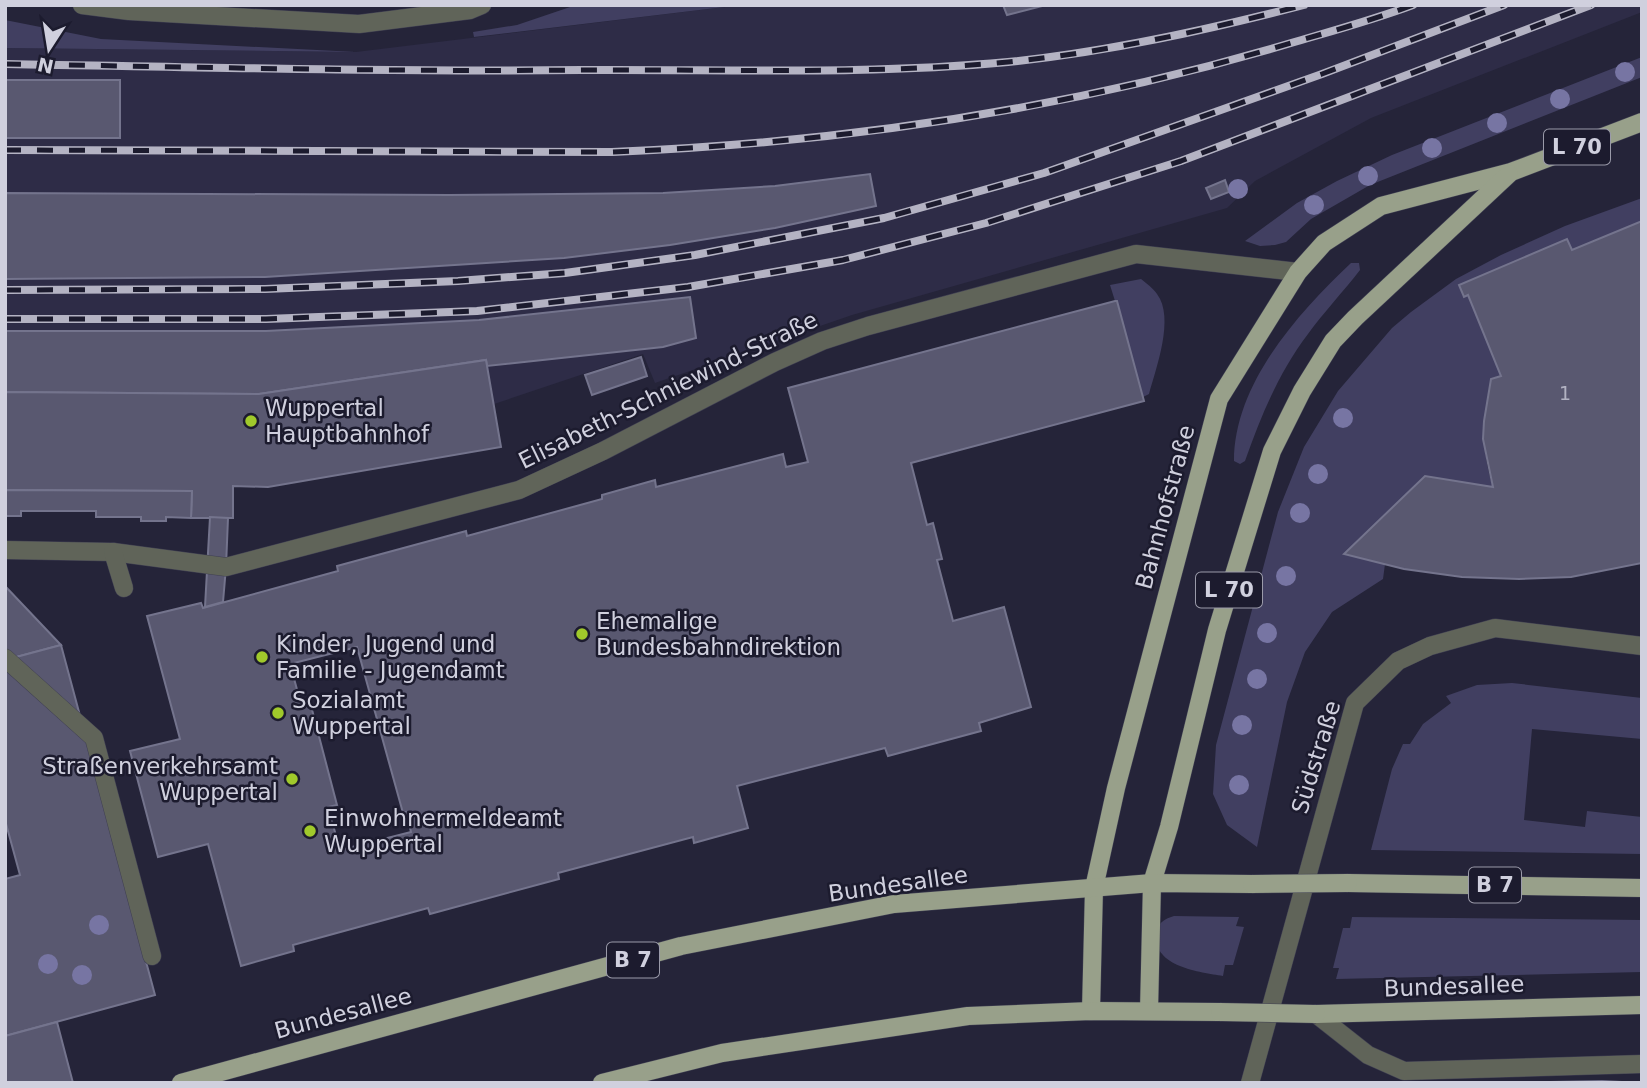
<svg xmlns="http://www.w3.org/2000/svg" width="1647" height="1088" viewBox="0 0 1647 1088" font-family="'DejaVu Sans',sans-serif">
<rect width="100%" height="100%" fill="#252439"/>
<polygon fill="#2e2c47" points="741,5 1003,5 1008,15 1049,5 1642,5 1642,12 1371,118 1255,181 1227,208 852,315 655,383 643,354 494,404 234,442 5,440 5,48 356,52"/>
<g fill="#413f61">
<polygon points="576,5 741,5 474,37 473,32 517,25"/>
<polygon points="5,20 101,39 356,52 5,48"/>
<polygon points="1642,57 1642,77 1370,185 1311,219 1286,242 1275,245 1260,246 1245,241 1297,203 1337,181 1392,155"/>
<path d="M1642 198V221L1572 250 1567 239 1459 285 1463 296 1468 295 1501 376 1491 379C1483 417 1481 450 1493 487L1425 476 1345 553 1385 564 1383 579 1332 612 1305 652 1287 702 1257 847 1227 825 1213 794 1216 745 1278 512 1304 447 1338 391 1392 328 1411 312 1456 279 1501 255 1565 226Z"/>
<path d="M1351 263H1359L1360 270C1343 292 1324 312 1308 334 1279 372 1261 416 1245 461L1240 464 1234 461C1234 384 1298 313 1351 263Z"/>
<path d="M1141 279C1146 283 1153 288 1157 294 1175 318 1156 368 1149 394L1143 397 1117 301H1115L1110 285Z"/>
<polygon points="1512,683 1642,698 1642,739 1532,729 1524,820 1585,827 1587,811 1642,817 1642,854 1371,850 1392,769 1403,744 1410,744 1423,724 1451,703 1446,696 1477,685"/>
<path d="M1174 916 1239 917 1236 926 1244 927 1233 965H1225L1223 976C1200 972 1154 967 1156 935 1157 923 1164 919 1174 916Z"/>
<polygon points="1352,917 1642,920 1642,972 1336,979 1339,968 1333,968 1343,928 1350,928"/>
</g>
<g fill="#595870" stroke="#74748d" stroke-width="2" fill-rule="evenodd">
<polygon points="1003,5 1046,5 1007,15"/>
<rect x="5" y="80" width="115" height="58"/>
<polygon points="870,174 876,206 775,228 670,245 564,258 265,277 5,279 5,193 449,195 663,193 775,186"/>
<polygon points="1225,180 1229,192 1211,199 1206,188"/>
<polygon points="1642,221 1642,563 1571,577 1519,579 1462,577 1404,569 1344,554 1425,476 1493,487 1483,439 1484,421 1491,379 1501,376 1468,295 1464,297 1459,285 1567,239 1572,250"/>
<polygon points="690,297 696,338 663,347 487,366 486,360 259,394 5,392 5,331 266,331 479,320"/>
<path d="M1115 301H1117L1144 401 911 463 927 525 933 523 942 559 937 560 953 621 1004 607 1031 707 979 723 981 731 888 756 885 748 737 786 748 828 694 843 693 837 558 873 559 879 430 914 428 908 293 945 294 951 241 966 208 844 158 857 130 751 180 739 147 616 201 603 203 608 338 571 337 566 466 531 467 536 602 499V495L655 480 656 487 783 454 786 467 808 462 788 388ZM357 647 403 813 406 812 411 832 340 850 328 807 337 805 310 702 301 704 290 664Z"/>
<polygon points="641,357 647,376 592,395 585,375"/>
<polygon points="486,360 501,447 268,487 233,486 233,518 191,518 192,491 5,490 5,392 259,394"/>
<polygon points="5,490 192,491 191,518 166,517 166,521 141,521 141,517 96,517 96,511 21,511 21,516 5,516"/>
<polygon points="210,517 228,518 226,567 223,602 205,607"/>
<polygon points="5,586 61,645 5,660"/>
<polygon points="61,645 155,995 5,1036 5,879 20,875 5,820 5,660"/>
<polygon points="57,1022 73,1083 5,1083 5,1036"/>
<polygon points="1602,1081 1642,1083 1491,1083"/>
</g>
<g fill="none" stroke-linecap="round" stroke-linejoin="round">
<defs>
<g id="minor">
<polyline points="82,5 129,11 359,24 470,10 482,5"/>
<polyline points="5,550 113,552 226,567 519,490 603,451 775,362 822,341 868,326 1136,254 1298,272"/>
<polyline points="113,552 124,588"/>
<polyline points="5,658 94,738 152,956"/>
<polyline points="1316,1014 1368,1055 1404,1071 1642,1064"/>
<polyline points="1250,1083 1355,703 1398,661 1430,646 1495,628 1642,646"/>
</g>
<g id="major">
<polyline points="1348,883 1642,888"/>
<polyline points="1091,1011 1094,888 1116,788 1219,399 1298,272 1324,243 1381,206 1511,172 1642,122"/>
<polyline points="1149,1011 1152,883 1169,827 1217,630 1272,451 1302,391 1333,341 1355,318 1509,174"/>
<polyline points="1316,1014 1642,1005"/>
<polyline points="181,1083 681,946 894,904 1152,883 1252,884"/>
<polyline points="602,1083 722,1053 968,1016 1091,1011 1220,1012"/>
</g>
</defs>
<use href="#minor" stroke="#404053" stroke-width="19"/>
<use href="#major" stroke="#404053" stroke-width="19"/>
<use href="#minor" stroke="#606459" stroke-width="18"/>
<use href="#major" stroke="#98a08a" stroke-width="18"/>
<defs>
<g id="rail">
<path d="M5 64C197 67 390 72 582 70 724 69 867 75 1008 62 1108 52 1207 30 1304 5"/>
<path d="M5 150 612 152C843 143 1070 109 1291 43 1332 31 1373 20 1413 5"/>
<polyline points="5,290 265,289 458,281 565,273 695,255 884,218 1044,173 1322,74 1504,5"/>
<polyline points="5,319 266,319 477,311 688,287 843,260 986,223 1181,161 1591,5"/>
</g>
</defs>
<use href="#rail" stroke="#b4b3c3" stroke-width="8"/>
<use href="#rail" stroke="#1c1b2e" stroke-width="5" stroke-dasharray="16" stroke-linecap="butt"/>
<defs>
<g id="major-bridge">
<polyline points="1252,884 1348,883"/>
<polyline points="1220,1012 1316,1014"/>
</g>
</defs>
<use href="#major-bridge" stroke="#404053" stroke-width="19" stroke-linecap="butt"/>
<use href="#major-bridge" stroke="#98a08a" stroke-width="18"/>
</g>
<g fill="#7775a3">
<circle cx="1625" cy="72" r="10"/>
<circle cx="1560" cy="99" r="10"/>
<circle cx="1497" cy="123" r="10"/>
<circle cx="1432" cy="148" r="10"/>
<circle cx="1368" cy="176" r="10"/>
<circle cx="1238" cy="189" r="10"/>
<circle cx="1314" cy="205" r="10"/>
<circle cx="1343" cy="418" r="10"/>
<circle cx="1318" cy="474" r="10"/>
<circle cx="1300" cy="513" r="10"/>
<circle cx="1286" cy="576" r="10"/>
<circle cx="1267" cy="633" r="10"/>
<circle cx="1257" cy="679" r="10"/>
<circle cx="1242" cy="725" r="10"/>
<circle cx="1239" cy="785" r="10"/>
<circle cx="99" cy="925" r="10"/>
<circle cx="48" cy="964" r="10"/>
<circle cx="82" cy="975" r="10"/>
</g>
<g fill="#a0c92b" stroke="#1c1b2e" stroke-width="2.5">
<circle cx="251" cy="421" r="7"/>
<circle cx="582" cy="634" r="7"/>
<circle cx="262" cy="657" r="7"/>
<circle cx="278" cy="713" r="7"/>
<circle cx="292" cy="779" r="7"/>
<circle cx="310" cy="831" r="7"/>
</g>
<g text-anchor="middle" dominant-baseline="central" stroke-width="5" stroke-linejoin="round" paint-order="stroke">
<g font-size="19" fill="#b2b2c2">
<text x="1565" y="393">1</text>
</g>
<g fill="#1c1b2e" stroke="#9a9aa9" stroke-width="2">
<rect x="1544" y="129.5" width="66" height="35" rx="5"/>
<rect x="1196" y="572.5" width="66" height="35" rx="5"/>
<rect x="1469" y="867.5" width="52" height="35" rx="5"/>
<rect x="607" y="942.5" width="52" height="35" rx="5"/>
</g>
<g font-size="21" font-weight="bold" fill="#d0d0de">
<text x="1577" y="147">L 70</text>
<text x="1229" y="590">L 70</text>
<text x="1495" y="885">B 7</text>
<text x="633" y="960">B 7</text>
</g>
<g font-size="23" fill="#d0d0de" stroke="#1c1b2e">
<text transform="translate(668 390) rotate(-26)">Elisabeth-Schniewind-Straße</text>
<text transform="translate(1165 507) rotate(-75)">Bahnhofstraße</text>
<text transform="translate(1316 757) rotate(-73)">Südstraße</text>
<text transform="translate(898 884) rotate(-8)">Bundesallee</text>
<text transform="translate(1454 986) rotate(-2)">Bundesallee</text>
<text transform="translate(343 1013) rotate(-15)">Bundesallee</text>
</g>
<g font-size="23" fill="#d0d0de" stroke="#1c1b2e" text-anchor="start">
<text x="265" y="408">Wuppertal<tspan x="265" dy="26">Hauptbahnhof</tspan></text>
<text x="596" y="621">Ehemalige<tspan x="596" dy="26">Bundesbahndirektion</tspan></text>
<text x="276" y="644">Kinder, Jugend und<tspan x="276" dy="26">Familie - Jugendamt</tspan></text>
<text x="292" y="700">Sozialamt<tspan x="292" dy="26">Wuppertal</tspan></text>
<text x="278" y="766" text-anchor="end">Straßenverkehrsamt<tspan x="278" dy="26">Wuppertal</tspan></text>
<text x="324" y="818">Einwohnermeldeamt<tspan x="324" dy="26">Wuppertal</tspan></text>
</g>
</g>
<rect width="1647" height="1088" fill="none" stroke="#d0d0de" stroke-width="14"/>
<g transform="translate(49 49) rotate(192)" stroke="#1c1b2e" stroke-width="5" paint-order="stroke">
<path d="M0-5L12 26L0 18L-12 26Z" fill="#d0d0de"/>
<text y="-10" font-size="19" font-weight="bold" text-anchor="middle" fill="#d0d0de">N</text>
</g>
</svg>
